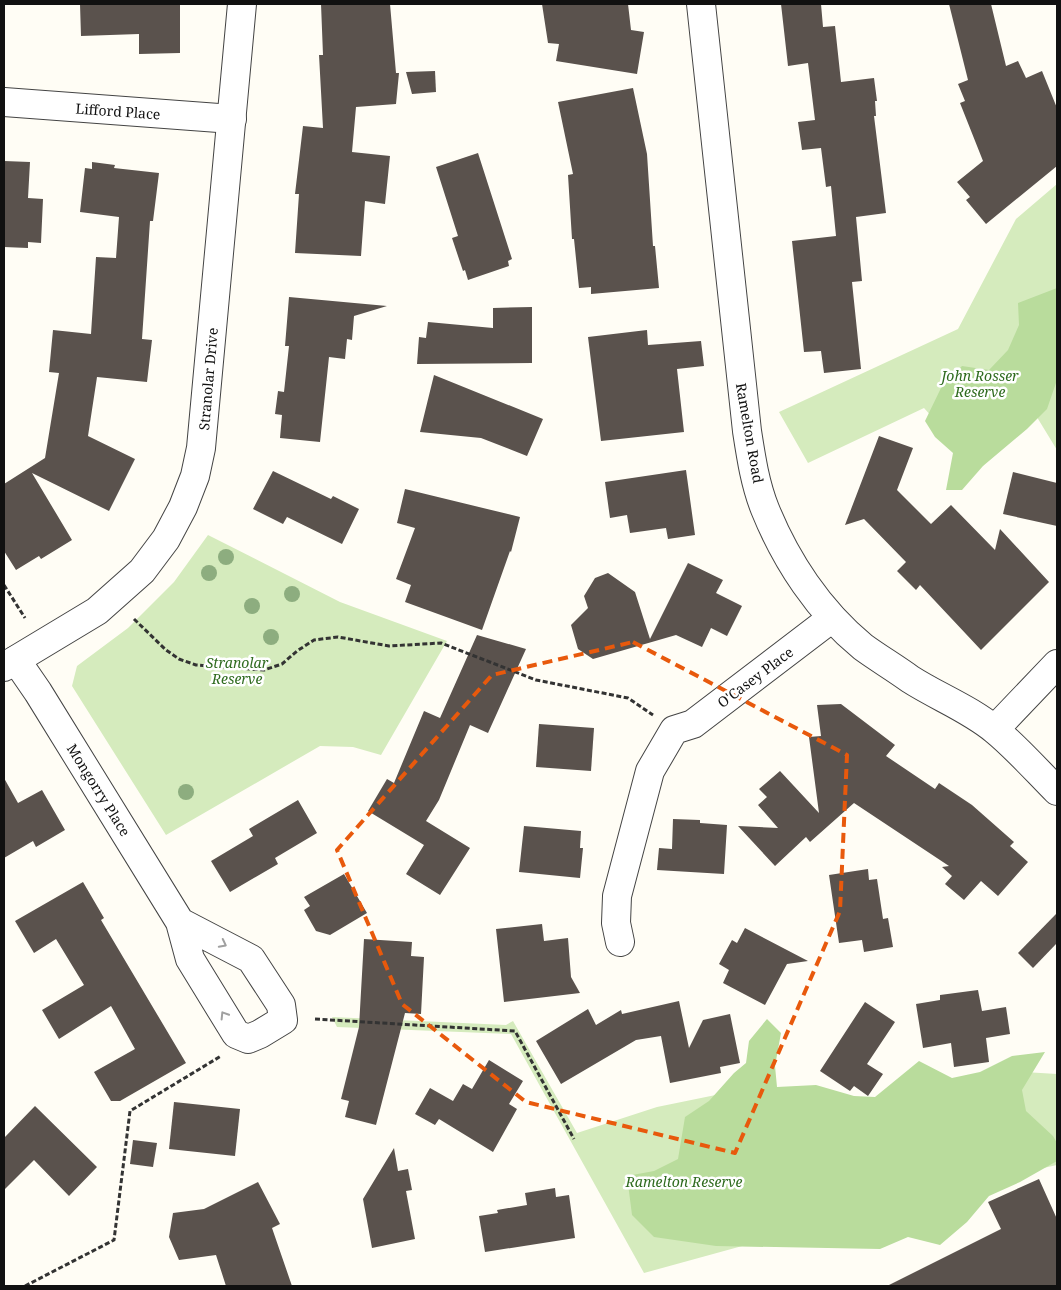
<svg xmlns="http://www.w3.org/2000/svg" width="1061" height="1290" viewBox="0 0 1061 1290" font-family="'Noto Serif',serif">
<rect width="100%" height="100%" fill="#fffdf5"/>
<g fill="#d5ebbd">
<polygon points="1057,184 1057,450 1032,409 977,467 924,408 808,463 779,412 958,329 1016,219"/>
<polygon points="208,535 340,602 447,641 381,755 353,747 320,746 166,835 72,686 77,666 128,628 174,582"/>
<polygon points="332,1017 506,1025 513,1021 577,1133 657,1107 745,1089 818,1102 919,1095 1006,1071 1057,1074 1057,1165 960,1186 644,1273 511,1034 337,1027"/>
</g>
<g fill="#b9dc9c">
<polygon points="1057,288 1057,380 1047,409 1027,429 983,466 962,490 946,490 953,453 935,437 925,421 941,388 962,366 989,370 1008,350 1019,325 1018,303"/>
<polygon points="767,1019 781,1033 775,1066 777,1087 816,1085 854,1096 875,1097 919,1061 952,1078 980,1072 1012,1056 1045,1052 1022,1090 1026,1111 1053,1136 1057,1143 1057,1161 1020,1182 989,1196 967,1222 940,1245 908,1237 880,1249 716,1246 654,1237 632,1215 627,1176 654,1171 678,1159 685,1117 709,1101 734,1073 746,1063 749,1041"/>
</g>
<g fill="#5a524d">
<polygon points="80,4 180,4 180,53 139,54 139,34 81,36"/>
<polygon points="321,4 390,4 396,73 399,73 396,104 356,107 352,152 390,156 385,204 365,201 361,256 295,253 299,194 295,194 303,126 323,128 319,55 323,55"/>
<polygon points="542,4 628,4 631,30 644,32 637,74 556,61 559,44 548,43"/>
<polygon points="781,4 821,4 823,27 835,26 841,82 874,78 877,101 875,101 876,116 874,116 886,213 856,217 862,281 852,282 861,369 824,373 821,351 804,352 792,241 836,236 831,186 826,187 821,148 802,150 798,122 815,120 808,63 788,66"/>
<polygon points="949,4 991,4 1006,66 1018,61 1026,78 1042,71 1057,108 1057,166 986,224 966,200 970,197 957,182 983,161 960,103 965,101 958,84 968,80"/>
<polygon points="435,71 436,92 412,94 406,72"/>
<polygon points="633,88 647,154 653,246 655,246 659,288 591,294 591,287 579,288 574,239 572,239 568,175 573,174 558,102"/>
<polygon points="478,153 512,259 508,261 509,266 468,280 465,270 463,271 452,238 458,236 436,167"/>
<polygon points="4,161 30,162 28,198 43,199 41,243 28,242 28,248 4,247"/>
<polygon points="92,162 115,165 114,168 159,173 153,221 150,221 142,339 152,340 147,382 97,377 88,436 135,459 109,511 32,473 72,540 41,559 39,556 16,570 4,551 4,484 45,458 59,373 49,372 53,330 91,334 96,257 116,258 119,217 80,212 85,168 92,169"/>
<polygon points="289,297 387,306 354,316 352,340 347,339 345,359 329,357 320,442 280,438 282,415 275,414 278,391 284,392 289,346 285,346"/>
<polygon points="532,307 532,363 417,364 419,337 426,338 428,322 493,328 493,308"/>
<polygon points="647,330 648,345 701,341 704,366 677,369 684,432 601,441 588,337"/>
<polygon points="434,375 543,419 527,456 481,438 420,432"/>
<polygon points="879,436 913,448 897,490 931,524 951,505 995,550 1000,529 1049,582 981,650 920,585 916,590 897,571 906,562 864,519 845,525"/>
<polygon points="686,470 695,535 668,539 666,528 630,533 627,515 610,518 605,482"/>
<polygon points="273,471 331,499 333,496 359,509 342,544 287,517 283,524 253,509"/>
<polygon points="1013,472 1057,483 1057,526 1003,514"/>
<polygon points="405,489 520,517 511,552 510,551 482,630 405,602 411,585 396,579 415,528 397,523"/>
<polygon points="688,563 723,580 716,593 742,606 727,636 711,628 702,647 676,635 593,659 578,649 571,625 588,608 584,596 595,578 608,573 635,592 650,639"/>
<polygon points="477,635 526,649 488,733 470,725 439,800 426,821 470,848 440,895 406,874 424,845 368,811 387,779 394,783 424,711 440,718"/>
<polygon points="841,704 895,745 886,756 935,789 939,783 972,805 1014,842 1010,846 1028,862 998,896 981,881 964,900 945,884 952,876 942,867 949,866 854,803 810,842 806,837 775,866 738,826 778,828 758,805 767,797 759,789 780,771 819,813 809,737 821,736 817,705"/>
<polygon points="539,724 594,728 591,771 536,767"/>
<polygon points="4,778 18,803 42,790 65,830 36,847 33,841 4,858"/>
<polygon points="298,800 317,833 275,858 278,864 230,892 211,861 253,836 249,829"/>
<polygon points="673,819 700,820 700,823 727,825 724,874 657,870 659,848 672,849"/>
<polygon points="524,826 581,831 580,848 583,848 580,878 519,872"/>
<polygon points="868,869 869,880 877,879 883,919 888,918 893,947 864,952 862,940 839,943 829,875"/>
<polygon points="344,874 367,913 330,935 316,931 304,910 310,906 304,897"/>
<polygon points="83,882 104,918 101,920 186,1063 120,1101 111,1101 94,1072 135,1049 111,1006 59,1039 42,1010 84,985 56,939 34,953 15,921"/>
<polygon points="1057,913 1057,943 1033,968 1018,953"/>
<polygon points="542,924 544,941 568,938 571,977 580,993 504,1002 496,929"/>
<polygon points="745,928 808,961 787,964 765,1005 723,983 729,970 719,964 732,940 737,943"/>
<polygon points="364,939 412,942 411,956 424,957 421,1014 405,1013 376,1125 345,1117 349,1101 341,1099 359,1027"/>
<polygon points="978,990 982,1011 1006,1007 1010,1034 986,1038 989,1062 954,1067 951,1043 923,1048 916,1004 940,1000 940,995"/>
<polygon points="679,1001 689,1048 703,1020 730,1014 740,1063 720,1067 721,1073 670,1083 661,1036 636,1040 561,1084 536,1041 588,1009 596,1025 621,1010 622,1014"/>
<polygon points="865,1002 895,1022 867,1064 883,1074 868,1096 854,1086 850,1091 820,1071"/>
<polygon points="489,1060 523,1081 509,1104 517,1109 493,1152 439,1119 435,1125 415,1114 430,1088 453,1101 463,1084 472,1089"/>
<polygon points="174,1102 240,1109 235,1156 169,1149"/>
<polygon points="35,1106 97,1167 69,1196 34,1160 4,1190 4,1138"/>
<polygon points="133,1140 157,1143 153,1167 130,1164"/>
<polygon points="394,1148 398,1171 408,1169 412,1190 406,1191 415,1239 372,1248 363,1199"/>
<polygon points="1039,1179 1057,1219 1057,1286 887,1286 1001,1229 988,1202"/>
<polygon points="258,1182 280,1224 272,1228 292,1286 226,1286 216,1255 179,1260 169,1237 173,1213 204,1209"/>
<polygon points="555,1188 556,1197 569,1195 575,1238 485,1252 479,1216 498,1213 497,1210 527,1205 525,1193"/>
</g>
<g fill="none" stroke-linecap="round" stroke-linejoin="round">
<defs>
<g id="minor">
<path d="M701 4 747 431C751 457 755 484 765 509 786 561 819 611 863 647 878 658 895 668 910 679 938 697 970 709 995 730 1016 747 1038 772 1057 791"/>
<polyline points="4,102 232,119"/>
<polyline points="16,660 38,692 180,922 190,959 236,1034 248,1039 260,1034 283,1020 281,1005 251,959 180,922"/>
<polyline points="4,667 97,611 142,571 166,539 183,507 195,476 201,448 242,4"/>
<polyline points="995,729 1057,664"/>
<polyline points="620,942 616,923 617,896 650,771 674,730 693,724 832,618"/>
</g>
</defs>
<use href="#minor" stroke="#444" stroke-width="30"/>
<g stroke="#333" stroke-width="3" stroke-dasharray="5 2.5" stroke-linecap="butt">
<polyline points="4,585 25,618"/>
<polyline points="134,619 166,650 179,659 196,665 264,670 282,664 297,651 314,640 338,637 389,646 441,643 536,680 628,698 653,715"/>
<polyline points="315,1019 515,1031 574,1139"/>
<polyline points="25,1286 114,1240 130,1111 221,1056"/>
</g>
<use href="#minor" stroke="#fff" stroke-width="28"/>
</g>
<g fill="#8dad7f">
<circle cx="226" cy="557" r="8"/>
<circle cx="209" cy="573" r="8"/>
<circle cx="292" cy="594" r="8"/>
<circle cx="252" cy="606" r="8"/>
<circle cx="271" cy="637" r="8"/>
<circle cx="186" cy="792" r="8"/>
</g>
<defs><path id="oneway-chevron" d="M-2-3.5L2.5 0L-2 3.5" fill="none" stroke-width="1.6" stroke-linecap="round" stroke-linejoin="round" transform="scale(1.25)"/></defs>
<g stroke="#a0a0a0">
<use href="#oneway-chevron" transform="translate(223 944) rotate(27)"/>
<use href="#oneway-chevron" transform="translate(224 1015) rotate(-122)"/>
</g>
<path fill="none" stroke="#e8590c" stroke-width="4" stroke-dasharray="10 6" stroke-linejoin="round" d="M633 642 847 755 840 911 735 1153 526 1102 402 1004 337 850 492 675Z"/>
<g text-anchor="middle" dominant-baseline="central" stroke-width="5" stroke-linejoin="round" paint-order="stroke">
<g font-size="14" fill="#111" stroke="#fff">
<text transform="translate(118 111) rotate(4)">Lifford Place</text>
<text transform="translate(208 379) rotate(-85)">Stranolar Drive</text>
<text transform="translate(750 433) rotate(80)">Ramelton Road</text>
<text transform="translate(755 677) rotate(-37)">O'Casey Place</text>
<text transform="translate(99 790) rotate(58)">Mongorry Place</text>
</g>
<g font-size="14" font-style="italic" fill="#2f6b1f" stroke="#fff">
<text x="980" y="375">John Rosser<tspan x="980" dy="16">Reserve</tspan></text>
<text x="237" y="662">Stranolar<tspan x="237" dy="16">Reserve</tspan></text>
<text x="684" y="1181">Ramelton Reserve</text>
</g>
</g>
<rect width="1061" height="1290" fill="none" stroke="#111111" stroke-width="10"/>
</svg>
